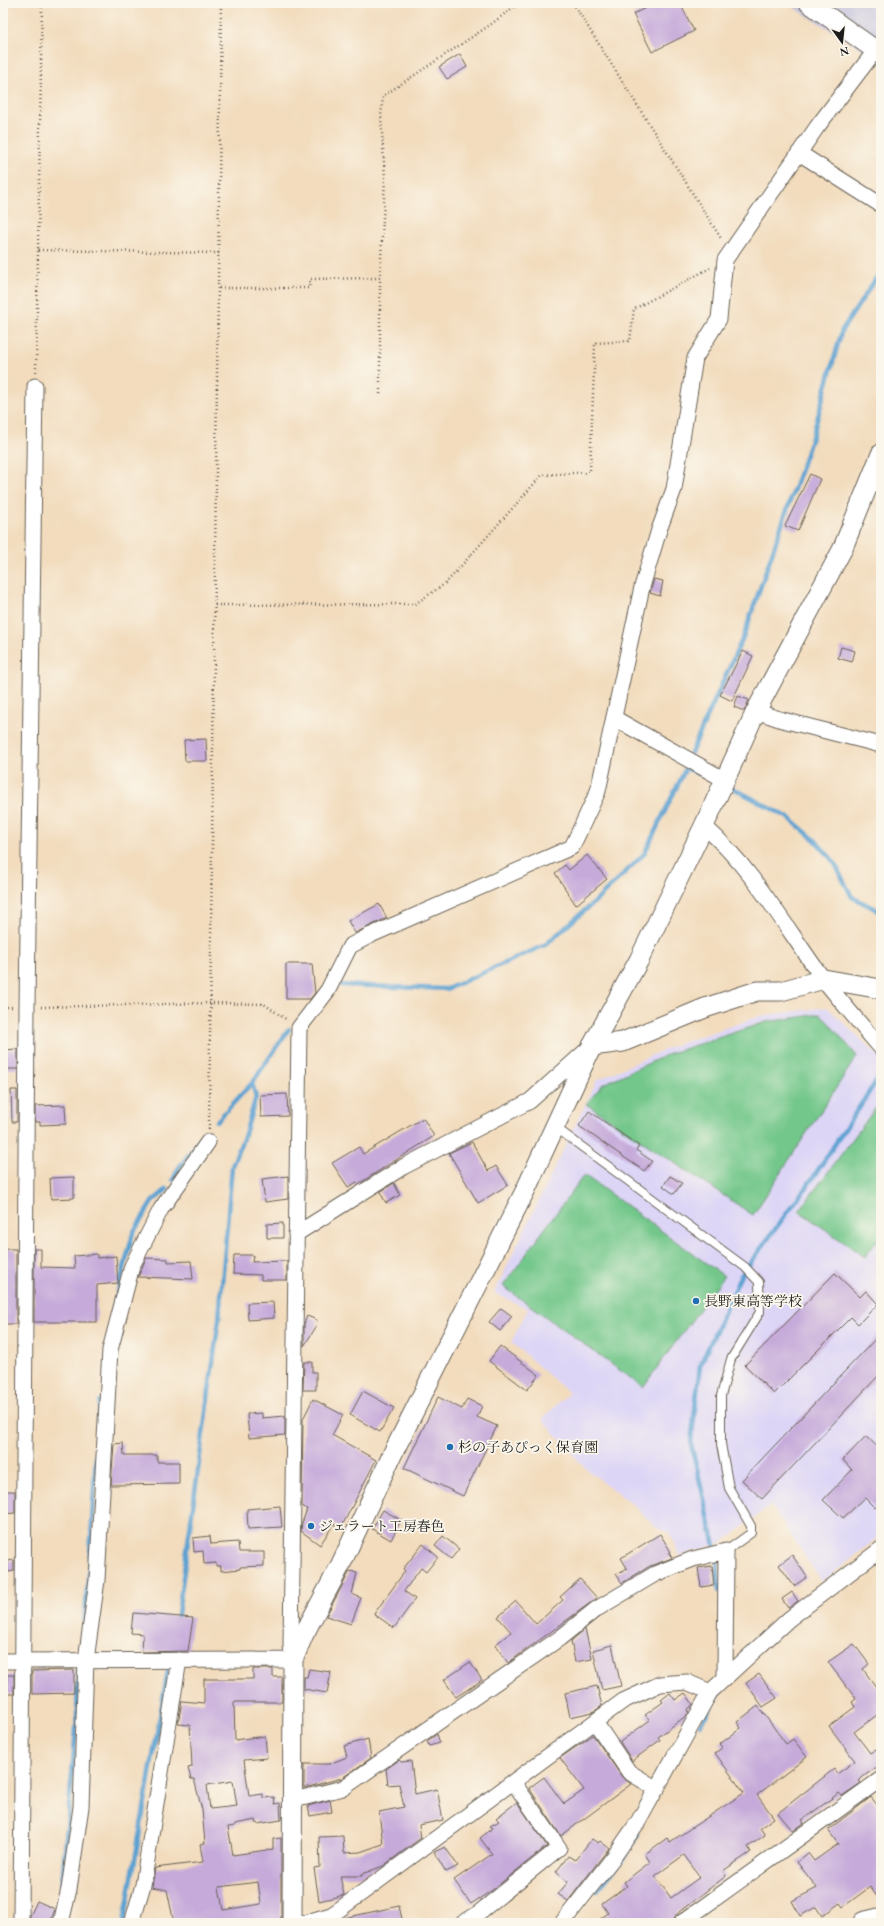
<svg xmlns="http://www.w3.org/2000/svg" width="884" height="1926" viewBox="0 0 884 1926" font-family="'EB Garamond','Noto Serif JP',serif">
<rect width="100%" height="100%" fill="#fbf7ec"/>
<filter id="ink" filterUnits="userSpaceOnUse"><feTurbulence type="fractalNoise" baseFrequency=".025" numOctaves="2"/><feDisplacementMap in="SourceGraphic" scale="8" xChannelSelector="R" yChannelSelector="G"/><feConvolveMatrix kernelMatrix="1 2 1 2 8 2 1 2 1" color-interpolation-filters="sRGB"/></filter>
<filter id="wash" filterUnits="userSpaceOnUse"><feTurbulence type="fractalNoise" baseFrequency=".012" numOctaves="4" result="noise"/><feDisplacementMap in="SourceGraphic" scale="16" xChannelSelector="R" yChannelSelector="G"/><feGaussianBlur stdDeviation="0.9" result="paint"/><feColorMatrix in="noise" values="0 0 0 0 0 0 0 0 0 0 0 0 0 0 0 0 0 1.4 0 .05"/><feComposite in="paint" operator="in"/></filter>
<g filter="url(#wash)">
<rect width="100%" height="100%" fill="#f2dcbd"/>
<polygon fill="#ddd5f6" points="827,1007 881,1058 881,1535 822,1582 771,1505 723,1542 679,1556 670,1533 657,1528 632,1504 586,1469 542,1419 569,1393 511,1342 528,1309 494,1293 597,1080 670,1047 760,1016"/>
<polygon fill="#c2c1dc" points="786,3 881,3 881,65 864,50"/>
<g fill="#73c78b" stroke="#487254">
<polygon points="821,1014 857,1056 753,1215 586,1104 603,1084 671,1053 766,1022"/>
<polygon points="881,1101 881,1235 865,1257 799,1211"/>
<polygon points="584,1175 724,1276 643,1387 503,1286"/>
</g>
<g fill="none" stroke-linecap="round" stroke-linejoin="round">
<g stroke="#5ca1d1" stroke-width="4.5">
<polyline points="691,753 744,635 813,434 842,330 881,271"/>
<polyline points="729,786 789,818 815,840 834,862 852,897 881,912"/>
<polyline points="341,985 447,989 545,945 598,899 644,854 686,768 701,775"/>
<polyline points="217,1121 252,1083 289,1029"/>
<polyline points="173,1180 178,1169 199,1141"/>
<polyline points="112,1315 133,1233 152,1202 167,1189"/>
<polyline points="715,1546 691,1444 700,1366 740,1277 812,1179 881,1074"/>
<polyline points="717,1559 719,1591"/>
<path d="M84 1621C93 1548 93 1475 100 1401"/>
<polyline points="177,1621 219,1319 232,1166 245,1134 256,1097 252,1083"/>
<polyline points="700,1725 721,1690"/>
<polyline points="597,1890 621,1862 638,1835"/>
<polyline points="61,1893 77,1719 78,1670"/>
<polyline points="124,1923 168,1670"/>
</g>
</g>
<g id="blocks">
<g fill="#c6abda" fill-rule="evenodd">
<polygon points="656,3 680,3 694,31 652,52 633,14"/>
<polygon points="460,54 467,67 447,79 439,67"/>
<polygon points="810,474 820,479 798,531 785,526"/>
<polygon points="654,579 663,581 660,596 650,593"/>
<polygon points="841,647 855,651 852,662 838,658"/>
<polygon points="743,651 753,656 732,701 720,695"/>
<polygon points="738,696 749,700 744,711 734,707"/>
<polygon points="206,739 207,761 185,761 184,740"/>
<polygon points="587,855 607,879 576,905 555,873 565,865 569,870"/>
<polygon points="379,904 387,918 355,933 348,921"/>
<polygon points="286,964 312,964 315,993 310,999 286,999"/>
<polygon points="18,1049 18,1069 4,1069 4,1050"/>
<polygon points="11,1090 17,1090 17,1122 12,1122"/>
<polygon points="287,1094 288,1116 261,1117 260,1095"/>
<polygon points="65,1105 66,1124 40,1125 40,1122 35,1122 35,1106"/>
<polygon points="589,1111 639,1146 636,1150 652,1161 644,1171 579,1126"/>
<polygon points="423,1118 434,1136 358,1184 357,1182 348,1187 332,1163 359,1147 363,1154"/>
<polygon points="472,1142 488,1171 496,1166 508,1185 478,1203 449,1153"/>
<polygon points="288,1176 288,1199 265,1202 262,1179"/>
<polygon points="670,1176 682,1183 674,1194 663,1186"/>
<polygon points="74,1177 74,1198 51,1199 50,1178"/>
<polygon points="394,1183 400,1195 386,1203 380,1192"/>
<polygon points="283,1223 283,1238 267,1238 267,1224"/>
<rect x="3" y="1249" width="13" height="75"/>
<polygon points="34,1249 41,1249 41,1267 75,1268 74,1256 97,1254 97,1258 116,1256 118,1283 97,1285 97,1322 34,1322"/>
<polygon points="234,1255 253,1255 252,1262 287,1261 287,1280 261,1280 261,1275 233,1274"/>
<polygon points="146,1258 168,1259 168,1262 191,1261 193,1279 138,1277"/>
<polygon points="835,1273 860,1297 866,1291 878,1304 858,1324 851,1317 774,1394 745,1365"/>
<polygon points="273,1302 274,1318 248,1320 247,1303"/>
<polygon points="501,1308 512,1316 500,1331 489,1322"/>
<polygon points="307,1316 317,1320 316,1327 304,1346 304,1324"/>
<polygon points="881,1333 881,1373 762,1499 742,1480"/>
<polygon points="500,1346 539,1375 527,1390 489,1361"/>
<polygon points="304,1362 312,1362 312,1372 316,1372 316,1390 303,1390"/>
<polygon points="363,1391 394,1408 380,1432 350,1415"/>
<polygon points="438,1397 462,1409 467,1399 482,1406 477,1417 497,1426 463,1496 404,1468"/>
<polygon points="313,1399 343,1415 332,1435 376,1460 341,1528 334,1524 320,1545 301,1531 302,1523 307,1509 302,1506 303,1419"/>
<polygon points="262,1413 262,1418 285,1416 285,1435 249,1438 247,1414"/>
<polygon points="866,1436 881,1450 881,1501 875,1508 865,1498 843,1518 823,1500 852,1470 843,1460"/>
<polygon points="123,1443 124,1455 157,1455 157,1462 179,1462 179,1484 111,1485 114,1444"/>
<polygon points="3,1491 15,1491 15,1513 3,1514"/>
<polygon points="280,1506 282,1527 248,1529 247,1509"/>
<polygon points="383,1510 401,1520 391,1540 372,1529"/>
<polygon points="660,1534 671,1552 669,1553 672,1558 650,1566 622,1583 616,1574 627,1568 621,1558"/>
<polygon points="210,1536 211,1544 238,1542 239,1552 264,1552 264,1566 240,1567 240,1569 221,1571 221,1566 216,1566 216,1563 204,1564 203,1551 194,1552 193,1538"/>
<polygon points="443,1536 459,1549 451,1559 435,1546"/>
<polygon points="423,1544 438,1557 426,1572 421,1568 404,1591 415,1599 394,1628 374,1614 405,1571 403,1569"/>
<polygon points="792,1555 807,1577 794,1586 779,1565"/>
<polygon points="14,1560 14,1571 8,1572 7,1561"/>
<polygon points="712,1566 714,1585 701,1587 698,1568"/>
<polygon points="350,1571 357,1573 352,1594 361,1598 351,1624 326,1616"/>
<polygon points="580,1579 597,1598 508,1663 495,1645 511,1632 498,1617 516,1601 536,1624 563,1600 560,1597"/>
<polygon points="792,1592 798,1601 788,1608 782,1599"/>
<polygon points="133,1613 193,1618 188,1651 142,1652 143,1634 131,1633"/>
<polygon points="585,1629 592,1659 575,1662 571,1641"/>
<polygon points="854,1644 869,1664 863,1669 876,1687 881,1684 881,1712 854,1732 870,1753 876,1749 881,1756 881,1764 864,1776 859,1781 861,1783 842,1796 839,1793 802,1820 804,1823 793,1831 778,1813 834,1769 837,1774 855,1761 829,1726 855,1707 852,1702 856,1699 828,1662"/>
<polygon points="612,1645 621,1686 602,1690 593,1650"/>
<polygon points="470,1662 482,1680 456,1697 444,1680"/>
<path d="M253 1669H273V1677H282V1702H234L235 1740 265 1736 267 1758 244 1760 249 1796 263 1794V1798L274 1797 275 1804 280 1803 281 1820 257 1824 256 1820 235 1824V1826L228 1827 233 1855 273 1849V1839L281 1838V1923H174L167 1890 152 1887 155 1868 203 1862 200 1844 205 1843 202 1810 194 1779H191L188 1768 192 1767 190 1725 178 1724 182 1701 204 1703V1679H253ZM233 1781 237 1806 210 1809 207 1785ZM258 1882 261 1904 223 1910 219 1887Z"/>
<polygon points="309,1669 331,1672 327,1693 304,1689 304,1677 307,1677"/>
<polygon points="74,1670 74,1693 32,1694 32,1671"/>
<polygon points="759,1674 777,1698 763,1707 746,1683"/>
<rect x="7" y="1675" width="7" height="19"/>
<polygon points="597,1686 602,1706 593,1712 570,1717 565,1693"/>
<polygon points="670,1693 675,1700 685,1693 693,1704 687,1711 689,1712 687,1715 658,1737 660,1740 632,1761 620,1742 650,1720 645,1715 663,1702 661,1700"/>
<path d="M758 1706 786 1744 793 1739 807 1757 757 1795 774 1818 760 1828 765 1835 748 1847 751 1852 723 1871 726 1876 680 1911 673 1919 672 1923H595L608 1913 602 1904 627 1886 624 1882 650 1862 645 1854 667 1838 670 1842 744 1793 715 1753 723 1747 720 1744 741 1728 737 1722ZM684 1855 700 1877 671 1898 655 1876Z"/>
<polygon points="437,1734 440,1743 429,1746 427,1741"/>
<polygon points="593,1735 622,1777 631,1784 561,1836 529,1788 544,1777 564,1804 584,1790 560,1758"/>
<polygon points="368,1739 371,1758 342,1778 304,1788 304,1764 329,1764 347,1757 344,1746"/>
<polygon points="399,1760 401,1762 411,1761 415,1794 437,1789 443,1820 419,1825 421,1838 383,1866 362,1874 362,1876 340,1876 344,1895 319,1901 314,1868 320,1867 319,1837 343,1836 344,1853 360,1852 383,1844 379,1812 404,1807 399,1784 388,1785 386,1769"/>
<polygon points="871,1797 881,1810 881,1902 870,1887 843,1907 840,1903 822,1916 816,1907 800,1916 792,1901 817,1888 797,1862 808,1853 814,1861 838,1844 828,1830"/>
<polygon points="330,1800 332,1812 310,1816 308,1806"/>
<polygon points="517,1802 547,1846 491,1891 471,1904 454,1880 492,1854 480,1838 493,1828 490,1826 499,1821 496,1818"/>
<polygon points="592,1839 598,1843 600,1841 609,1848 568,1901 558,1894 568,1882 556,1872 568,1856 575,1860"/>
<polygon points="445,1847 458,1866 446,1872 434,1852"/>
<polygon points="37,1901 55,1909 50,1923 35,1923 30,1921 30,1916"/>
<polygon points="399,1906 403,1923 345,1923 344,1918"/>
</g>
</g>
</g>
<g filter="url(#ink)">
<use href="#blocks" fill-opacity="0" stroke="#675f54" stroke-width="1"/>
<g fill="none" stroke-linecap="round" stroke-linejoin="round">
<defs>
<polyline id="service" points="555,1127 745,1267 759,1282 760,1312 731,1359 721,1396 721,1444 729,1488 751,1526 751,1533 726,1551"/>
<g id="minor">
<polyline points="799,153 881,205"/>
<polyline points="756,711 779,719 881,745"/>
<polyline points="614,718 725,780"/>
<path d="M704 826C753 869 786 928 824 980 842 1003 862 1026 881 1048"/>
<polyline points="296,1234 403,1167 530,1101 589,1048"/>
<polyline points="3,1661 293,1660 291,1646 299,1028 328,990 350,946 371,935 572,847 598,791 642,587 659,530 674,489 695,358 719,319 725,260 817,127 881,43"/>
<polyline points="595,1722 629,1772 657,1789"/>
<polyline points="294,1800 343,1788 560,1638 595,1610 655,1574 693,1559 726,1551 725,1678"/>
<polyline points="21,1923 27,1007 35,386"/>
<polyline points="61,1923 69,1889 81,1807 86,1660 97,1580 110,1350 132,1266 161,1209 208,1142"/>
<polyline points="132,1923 143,1885 179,1660"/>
<polyline points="304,1923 331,1915 340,1909 623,1701 660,1684 687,1682 710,1692"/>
<polyline points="463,1923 476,1915 559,1848 514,1783"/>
<polyline points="562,1923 613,1858 638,1822 710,1692 789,1619 881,1549"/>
<polyline points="681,1923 881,1779"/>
</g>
<g id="tertiary">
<polyline points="809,3 881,54"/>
<polyline points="592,1046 623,1042 705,1008 757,991 781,991 824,979 881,989"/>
<polyline points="292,1923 293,1660 304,1634 340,1566 393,1453 526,1189 592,1046 639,960 704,826 756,711 842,550 881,454"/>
</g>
<polyline id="primary" points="864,1923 881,1919"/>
</defs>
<use href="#service" stroke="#675f54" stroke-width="10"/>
<use href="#minor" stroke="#675f54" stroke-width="17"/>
<use href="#tertiary" stroke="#675f54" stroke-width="21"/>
<use href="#primary" stroke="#675f54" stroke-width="24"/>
<g stroke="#675f54" stroke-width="2.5" stroke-dasharray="1 3" stroke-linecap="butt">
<polyline points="573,3 722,240"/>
<polyline points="38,250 219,253"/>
<polyline points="219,288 309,288 310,279 380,278"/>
<polyline points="36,372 42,3"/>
<polyline points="380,394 380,278 385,179 381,116 383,96 490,25 519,3"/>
<polyline points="215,605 415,604 446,583 542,475 590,472 595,343 630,341 634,309 710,268"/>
<polyline points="3,1007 12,1007"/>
<polyline points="41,1007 211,1003 264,1004 287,1020"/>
<polyline points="209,1129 221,3"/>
</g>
<use href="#service" stroke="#fff" stroke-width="8"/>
<use href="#minor" stroke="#fff" stroke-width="15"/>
<use href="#tertiary" stroke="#fff" stroke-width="19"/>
<use href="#primary" stroke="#fff" stroke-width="22"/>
</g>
</g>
<g fill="#1f6fb2" stroke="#fbf7ec" stroke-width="1.5">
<circle cx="696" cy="1301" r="4"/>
<circle cx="450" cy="1447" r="4"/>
<circle cx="311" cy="1526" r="4"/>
</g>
<g text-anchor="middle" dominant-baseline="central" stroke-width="3.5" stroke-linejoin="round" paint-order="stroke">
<g font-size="14" fill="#1c1c1c" stroke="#fbf7ec" text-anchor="start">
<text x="704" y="1301">長野東高等学校</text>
<text x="458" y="1447">杉の子あぴっく保育園</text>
<text x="319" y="1526">ジェラート工房春色</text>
</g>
</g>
<rect width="884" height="1926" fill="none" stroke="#fbf7ec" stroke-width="16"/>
<g transform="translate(842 42) rotate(165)" stroke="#fbf7ec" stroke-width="3" paint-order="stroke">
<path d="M0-3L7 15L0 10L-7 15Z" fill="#1c1c1c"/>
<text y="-6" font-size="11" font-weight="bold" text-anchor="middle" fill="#1c1c1c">N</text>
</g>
</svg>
